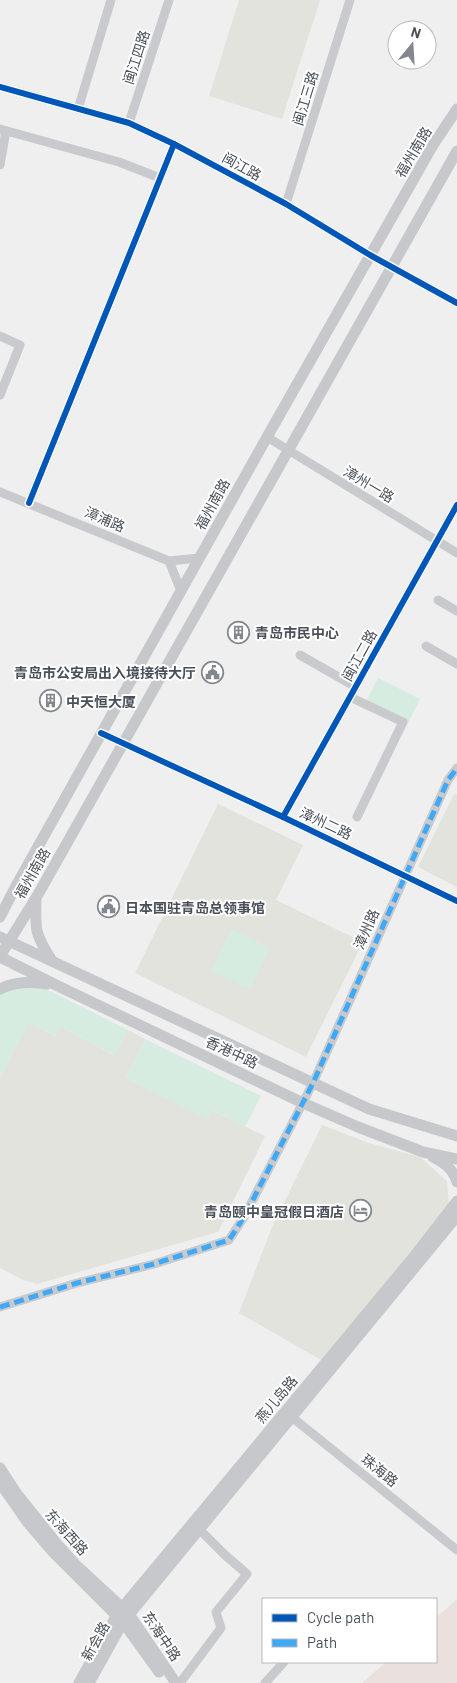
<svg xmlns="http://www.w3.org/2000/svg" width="457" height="1683" viewBox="0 0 457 1683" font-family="Barlow,'Noto Sans SC',sans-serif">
<rect width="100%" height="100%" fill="#efefef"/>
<g fill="#e3e3dd">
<polygon points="239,0 320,0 282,119 209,96"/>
<polygon points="454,794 457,795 457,887 418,867"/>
<polygon points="218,804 303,845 276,900 363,942 306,1057 135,973"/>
<polygon points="29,1022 55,1036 61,1027 114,1055 128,1030 145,1039 126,1078 207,1118 211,1110 265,1136 218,1232 37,1284 23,1280 0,1268 0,1078"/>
<polygon points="322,1125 369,1143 420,1157 447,1181 449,1205 405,1265 321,1360 239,1313 272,1227"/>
</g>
<polygon fill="#eae1de" points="457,1599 457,1683 362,1683 386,1662 436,1662 436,1618"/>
<g fill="#d6ece1">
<polygon points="378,678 420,699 408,723 366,702"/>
<polygon points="231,929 270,948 250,989 211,971"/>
<polygon points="42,987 128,1030 115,1055 61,1027 56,1036 29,1023 0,1078 0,994 12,989"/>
<polygon points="145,1039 261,1096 245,1127 212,1110 207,1119 126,1078"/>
</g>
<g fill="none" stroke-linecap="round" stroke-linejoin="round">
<g stroke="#c9cacd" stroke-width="9">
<polyline points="0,87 129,123 174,144 286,204 370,255 457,303"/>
<polyline points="78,109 111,0"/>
<polyline points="129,123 169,0"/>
<polyline points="0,129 119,162 160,178"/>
<polyline points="0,165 6,131"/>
<polyline points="286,204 350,0"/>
<polyline points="0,336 20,345 0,395"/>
<polyline points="267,437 457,553"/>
<polyline points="0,492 169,561 181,591"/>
<polyline points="29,503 174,144"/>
<polyline points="169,561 199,558"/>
<polyline points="438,600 457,611"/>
<polyline points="426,646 457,664"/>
<polyline points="300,655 356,687"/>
<polyline points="350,697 403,722 357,817"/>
<polyline points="101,733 283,817 457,901"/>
<polyline points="283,817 457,505"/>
<polyline points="0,1307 77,1283 154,1264 229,1240 244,1217 313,1083 448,780 457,768"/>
<polyline points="288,1414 457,1550"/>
<polyline points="180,1683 221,1628 216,1612 247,1574 225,1555 199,1529"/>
<polyline points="265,1683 284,1662"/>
</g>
<g stroke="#c6c8cb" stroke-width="11">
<path d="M36 899C35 931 35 934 52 961"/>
<polyline points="0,917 16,886 267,437 433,145 457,109"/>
<polyline points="0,937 369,1109 457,1136"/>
<polyline points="0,956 36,898 457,151"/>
<polyline points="0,957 60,987 303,1103 358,1127 423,1152 457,1159"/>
<path d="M0 989C14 982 32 981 47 984"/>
<path d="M433 1157C445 1163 453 1169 457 1182"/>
<polyline points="0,1468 17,1494 57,1544 75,1564 129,1614 176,1683"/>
<polyline points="0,1483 28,1523 52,1551 123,1622 159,1672"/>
<polyline points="79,1683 117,1615 122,1608 412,1259 457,1201"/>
<polyline points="89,1683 123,1622 457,1216"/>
</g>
<polyline stroke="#3fa9f5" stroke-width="5" stroke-dasharray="10 5" stroke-linecap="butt" points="0,1307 77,1283 154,1264 229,1240 244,1217 313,1083 448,780 457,768"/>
<defs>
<g id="cycleway">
<polyline points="0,87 129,123 174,144 286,204 370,255 457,303"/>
<polyline points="29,503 174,144"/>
<polyline points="101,733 283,817 457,901"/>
<polyline points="283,817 457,505"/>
</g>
</defs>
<use href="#cycleway" stroke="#fff" stroke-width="9"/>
<use href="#cycleway" stroke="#0057b8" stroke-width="6"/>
</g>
<defs>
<symbol id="building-ring" viewBox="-11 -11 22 22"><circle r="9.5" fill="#fff" stroke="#83888e" stroke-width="1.5"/><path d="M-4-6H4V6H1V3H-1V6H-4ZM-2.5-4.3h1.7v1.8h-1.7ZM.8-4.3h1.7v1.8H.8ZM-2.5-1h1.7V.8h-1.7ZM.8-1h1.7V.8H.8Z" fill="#83888e"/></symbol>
<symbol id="civic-ring" viewBox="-11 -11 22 22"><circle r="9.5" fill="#fff" stroke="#83888e" stroke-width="1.5"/><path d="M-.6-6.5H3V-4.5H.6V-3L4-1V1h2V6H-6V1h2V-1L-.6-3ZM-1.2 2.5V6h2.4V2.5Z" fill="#83888e"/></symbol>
<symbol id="hotel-ring" viewBox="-11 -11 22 22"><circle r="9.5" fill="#fff" stroke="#83888e" stroke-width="1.5"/><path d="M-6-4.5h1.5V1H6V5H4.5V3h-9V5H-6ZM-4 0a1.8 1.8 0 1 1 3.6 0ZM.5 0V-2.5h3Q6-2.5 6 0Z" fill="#83888e"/></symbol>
</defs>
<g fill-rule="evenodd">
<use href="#building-ring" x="226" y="620" width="25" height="25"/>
<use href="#civic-ring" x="200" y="660" width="25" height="25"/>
<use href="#building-ring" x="38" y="688" width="25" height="25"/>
<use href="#civic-ring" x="96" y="894" width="25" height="25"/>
<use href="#hotel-ring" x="348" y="1198" width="25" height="25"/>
</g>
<g text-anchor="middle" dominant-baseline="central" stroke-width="4" stroke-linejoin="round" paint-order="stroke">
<g font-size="14" fill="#495059" stroke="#fff">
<text transform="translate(136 57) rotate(-72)">闽江四路</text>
<text transform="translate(305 98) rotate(-73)">闽江三路</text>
<text transform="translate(413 152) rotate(-59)">福州南路</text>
<text transform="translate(242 166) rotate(29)">闽江路</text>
<text transform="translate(369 484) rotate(31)">漳州一路</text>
<text transform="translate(212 504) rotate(-61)">福州南路</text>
<text transform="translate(105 519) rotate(23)">漳浦路</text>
<text transform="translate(359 655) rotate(-61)">闽江二路</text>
<text transform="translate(326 823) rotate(25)">漳州二路</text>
<text transform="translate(32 873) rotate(-60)">福州南路</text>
<text transform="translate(366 929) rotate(-66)">漳州路</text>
<text transform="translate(232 1052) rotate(25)">香港中路</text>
<text transform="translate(276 1399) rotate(-50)">燕儿岛路</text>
<text transform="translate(380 1470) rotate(39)">珠海路</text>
<text transform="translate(67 1532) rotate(48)">东海西路</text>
<text transform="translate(162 1636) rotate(56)">东海中路</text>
<text transform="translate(95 1641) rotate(-61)">新会路</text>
</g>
<g font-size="14" font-weight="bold" fill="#495059" stroke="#fff" text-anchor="start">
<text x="255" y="632">青岛市民中心</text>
<text x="196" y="672" text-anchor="end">青岛市公安局出入境接待大厅</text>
<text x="66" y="701">中天恒大厦</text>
<text x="125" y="907">日本国驻青岛总领事馆</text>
<text x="344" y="1211" text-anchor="end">青岛颐中皇冠假日酒店</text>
</g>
</g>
<rect x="262" y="1598" width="175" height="65" fill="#ffffff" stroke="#b6b9bd"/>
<rect x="272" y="1614" width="25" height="8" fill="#0057b8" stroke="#b6b9bd"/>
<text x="307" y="1623" font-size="15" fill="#495059">Cycle path</text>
<rect x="272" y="1639" width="25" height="8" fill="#3fa9f5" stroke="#b6b9bd"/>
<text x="307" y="1648" font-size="15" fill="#495059">Path</text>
<g transform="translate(412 45) rotate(18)"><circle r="24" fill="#ffffff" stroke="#b6b9bd"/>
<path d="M0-4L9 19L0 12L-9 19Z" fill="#83888e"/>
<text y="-8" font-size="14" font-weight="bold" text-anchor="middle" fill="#495059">N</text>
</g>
</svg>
